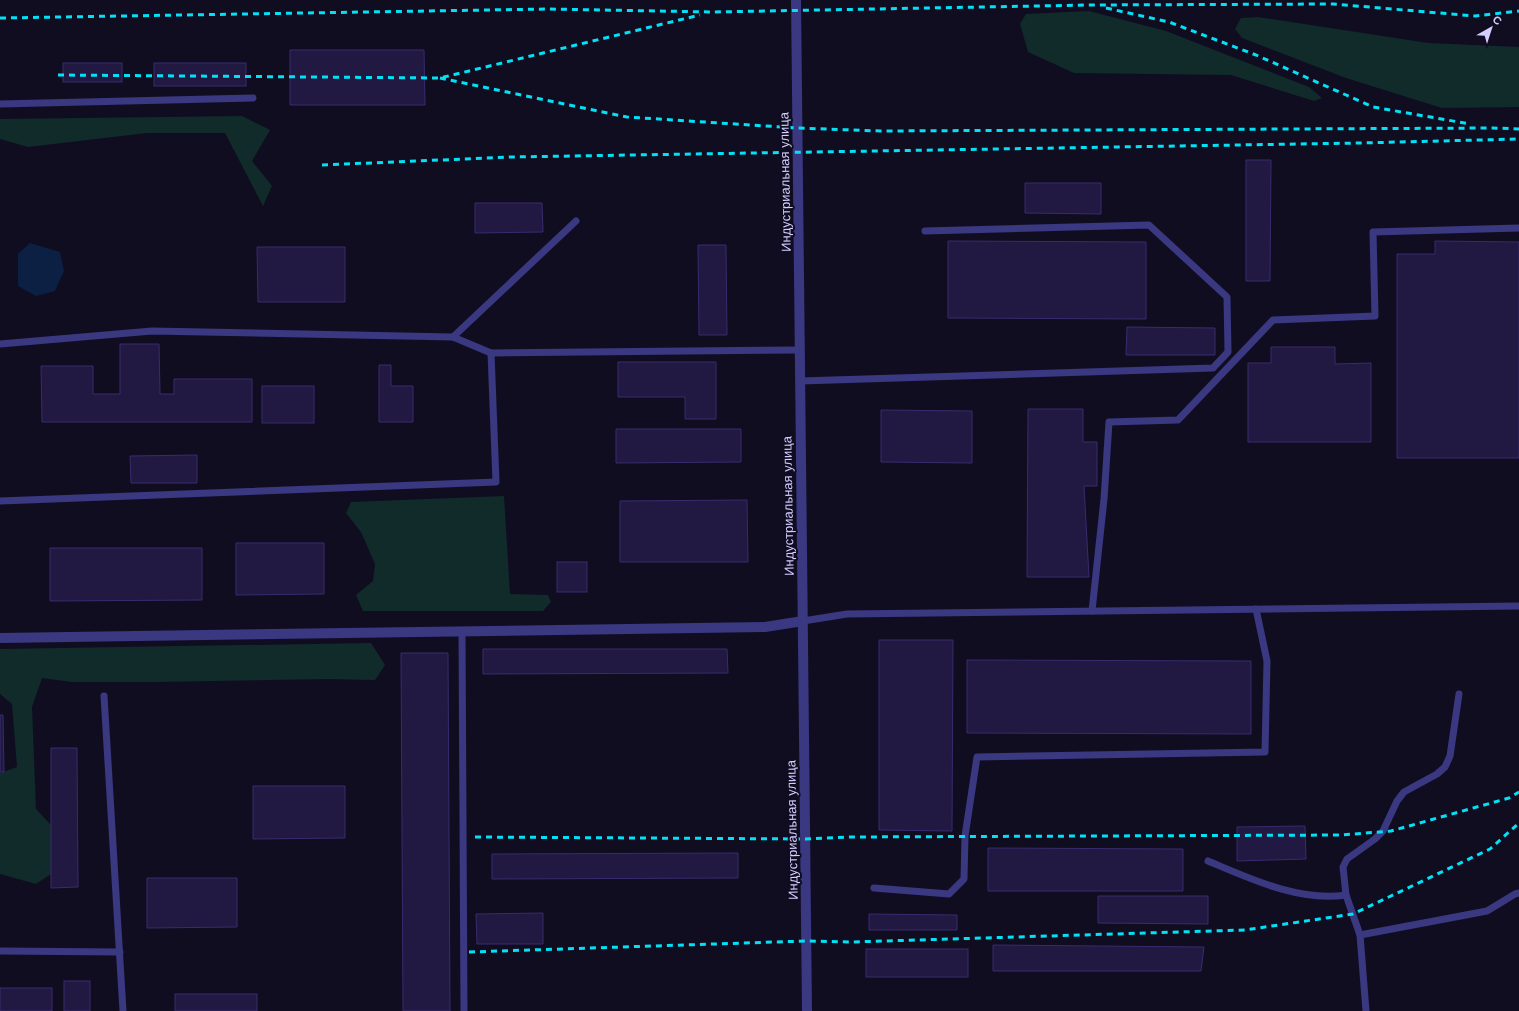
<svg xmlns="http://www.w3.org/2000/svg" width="1519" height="1011" viewBox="0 0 1519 1011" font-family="Arial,sans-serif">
<rect width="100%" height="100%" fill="#100d21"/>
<g fill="#102b2a">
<polygon points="1089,11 1166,31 1309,87 1322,98 1314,101 1231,75 1074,73 1028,52 1020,24 1026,14"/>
<polygon points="1258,17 1428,43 1519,47 1519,107 1442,108 1346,78 1242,38 1235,29 1241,18"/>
<polygon points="242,116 270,130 252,161 272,186 263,206 225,133 147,133 28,147 0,139 0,119"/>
<polygon points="504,496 510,594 548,595 551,602 543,611 363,611 356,595 373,581 375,564 361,532 346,513 351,502"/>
<polygon points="371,643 385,665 375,680 330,679 156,682 72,682 42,678 32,707 36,809 51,825 51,874 36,884 0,874 0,773 17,767 12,704 0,694 0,649"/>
</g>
<polygon fill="#0b2042" points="30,243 60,252 64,271 55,291 36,296 18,286 18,254"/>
<g fill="#211942" stroke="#382c6e">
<polygon points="290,50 424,50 425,105 290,105"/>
<rect x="63" y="63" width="59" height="19"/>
<rect x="154" y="63" width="92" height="23"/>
<polygon points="1246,160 1271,160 1270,281 1246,281"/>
<polygon points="1025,183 1101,183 1101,214 1025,213"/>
<polygon points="475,203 542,203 543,232 475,233"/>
<polygon points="948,241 1146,242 1146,319 948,318"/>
<polygon points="1435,241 1519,242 1519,458 1397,458 1397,254 1435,254"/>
<polygon points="698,245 726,245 727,335 699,335"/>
<polygon points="257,247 345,247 345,302 258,302"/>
<polygon points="1127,327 1215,328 1215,355 1126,355"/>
<polygon points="120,344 159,344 160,394 174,394 174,379 252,379 252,422 42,422 41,366 93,366 93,394 120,394"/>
<polygon points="1271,347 1335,347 1335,364 1371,363 1371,442 1248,442 1248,363 1271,363"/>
<polygon points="618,362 716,362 716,419 685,419 685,397 618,397"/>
<polygon points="379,365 391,365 391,386 413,386 413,422 379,422"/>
<rect x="262" y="386" width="52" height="37"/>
<polygon points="1028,409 1083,409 1083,442 1097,442 1097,486 1084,486 1089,577 1027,577"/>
<polygon points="881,410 972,411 972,463 881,462"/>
<polygon points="616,429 741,429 741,462 616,463"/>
<polygon points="197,455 197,483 131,483 130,456"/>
<polygon points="747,500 748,562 620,562 620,501"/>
<polygon points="236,543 324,543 324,594 236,595"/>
<polygon points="50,548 202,548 202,600 50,601"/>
<rect x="557" y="562" width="30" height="30"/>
<polygon points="879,640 953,640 952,831 879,830"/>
<polygon points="483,649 727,649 728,673 483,674"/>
<polygon points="401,653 448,653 450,1011 403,1011"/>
<polygon points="967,660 1251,661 1251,734 967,733"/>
<polygon points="0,715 3,715 4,772 0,772"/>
<polygon points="51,748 77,748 78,887 51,888"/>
<polygon points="253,786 345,786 345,838 253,839"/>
<polygon points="1305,826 1306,859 1237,861 1237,827"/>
<polygon points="988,848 1183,849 1183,891 988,891"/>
<polygon points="738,853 738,878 492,879 492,854"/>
<polygon points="147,878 237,878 237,927 147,928"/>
<polygon points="1098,896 1208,896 1208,924 1098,923"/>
<polygon points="543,913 543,944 477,944 476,914"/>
<polygon points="869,914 957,915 957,930 869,930"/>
<polygon points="993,945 1204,947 1201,971 993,971"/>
<rect x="866" y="949" width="102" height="28"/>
<rect x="64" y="981" width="26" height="30"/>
<rect x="0" y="988" width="52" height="23"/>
<rect x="175" y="994" width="82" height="17"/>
</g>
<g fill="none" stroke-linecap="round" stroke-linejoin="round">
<g stroke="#3a3880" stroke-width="7">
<polyline points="0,104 253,98"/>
<polyline points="453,337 576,221"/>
<polyline points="0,344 152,331 453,337 491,353 800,350"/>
<polyline points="800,381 1213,368 1228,352 1227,297 1149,225 925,231"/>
<polyline points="0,501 496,482 491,353"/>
<polyline points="1092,611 1104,499 1109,422 1178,420 1273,320 1375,316 1373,232 1519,228"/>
<polyline points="803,621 847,614 1519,606"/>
<polyline points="462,631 464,1011"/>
<polyline points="104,696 123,1011"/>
<path d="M1208 861C1251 879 1299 902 1346 895"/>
<polyline points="874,888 949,894 964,879 965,836 977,757 1265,752 1267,661 1256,609"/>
<polyline points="1360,935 1487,911 1515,894 1519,893"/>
<polyline points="0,951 120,952"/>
<polyline points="1366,1011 1360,935 1346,895 1343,867 1347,859 1375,839 1383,831 1397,801 1404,792 1437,774 1445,767 1450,756 1459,694"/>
</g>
<polyline stroke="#3a3880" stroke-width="10" points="0,638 765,627 803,621"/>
<polyline stroke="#3a3880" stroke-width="10" points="796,0 807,1011"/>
<g stroke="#01e2f7" stroke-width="3" stroke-dasharray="6 5" stroke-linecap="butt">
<polyline points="1106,8 1169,22 1256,55 1373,107 1470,124"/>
<polyline points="0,18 548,9 712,12 1090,5 1333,4 1475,16 1519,11"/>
<polyline points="58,75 440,78 700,15"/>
<polyline points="440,78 627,117 797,128 881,131 1493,128 1519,129"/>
<polyline points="322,165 511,157 1359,143 1519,139"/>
<polyline points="475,837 805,839 850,837 1342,835 1391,831 1509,798 1519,792"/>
<polyline points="469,952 806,941 851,942 1245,930 1353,914 1490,849 1519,823"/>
</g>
</g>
<g text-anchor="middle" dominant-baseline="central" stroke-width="4" stroke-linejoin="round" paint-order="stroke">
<g font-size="13" fill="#d3ceff" stroke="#100d21">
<text transform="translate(785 182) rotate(-91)">Индустриальная улица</text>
<text transform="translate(788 506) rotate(-91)">Индустриальная улица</text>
<text transform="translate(792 830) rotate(-91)">Индустриальная улица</text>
</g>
</g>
<g transform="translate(1491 28) rotate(39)" stroke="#100d21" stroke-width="3" paint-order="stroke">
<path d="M0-3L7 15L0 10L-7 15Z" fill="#d3ceff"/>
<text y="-6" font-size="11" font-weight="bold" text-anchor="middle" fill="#d3ceff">С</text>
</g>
</svg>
